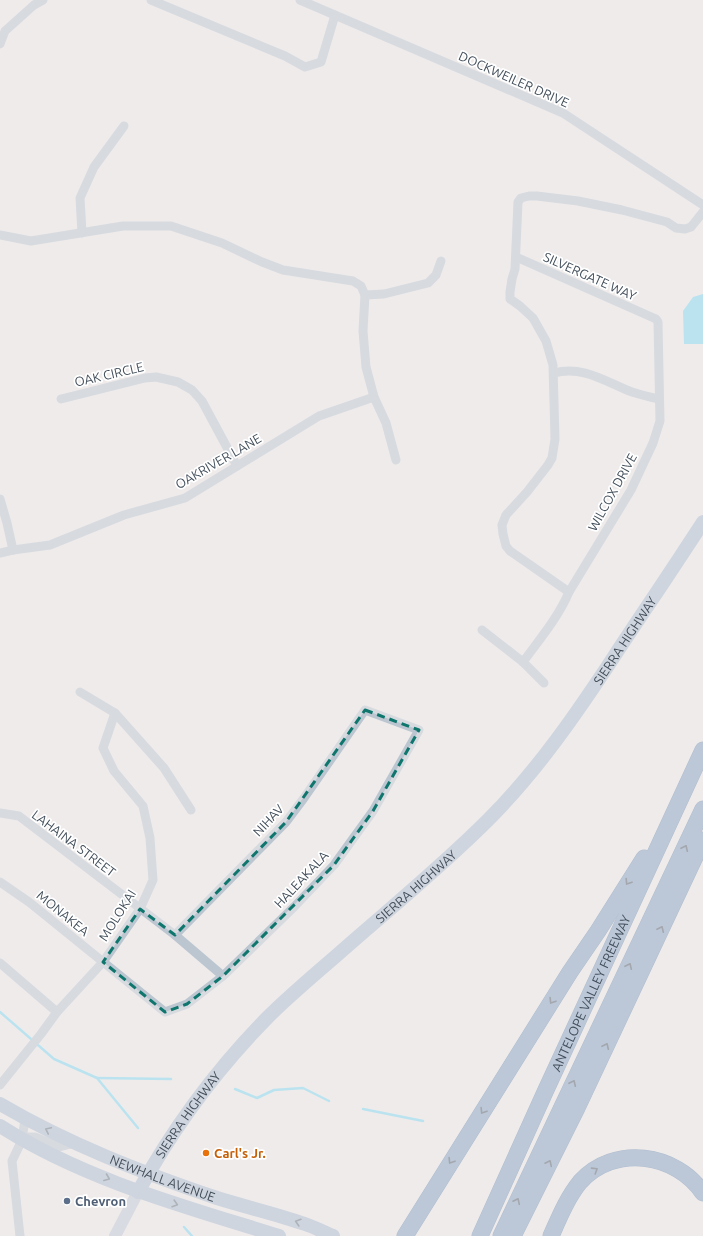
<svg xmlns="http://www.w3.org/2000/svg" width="703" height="1236" viewBox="0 0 703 1236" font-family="Ubuntu,sans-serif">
<rect width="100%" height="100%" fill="#efebeb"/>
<polygon fill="#7cdaf4" points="703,294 703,344 684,344 683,311 693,297"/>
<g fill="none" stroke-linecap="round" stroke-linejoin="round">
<g stroke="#7cdaf4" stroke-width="2.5">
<polyline points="0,1012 54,1059 97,1078 138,1128"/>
<polyline points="97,1078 171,1079"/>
<polyline points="235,1089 257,1098 274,1090 303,1088 329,1101"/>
<polyline points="363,1109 423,1121"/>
<polyline points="184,1227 192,1236"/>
</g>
<defs>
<g id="motorway">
<polyline points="405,1236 570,972 598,931 644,858"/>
<path id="s3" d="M480 1236 545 1092 703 750"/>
<polyline points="501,1236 703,809"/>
<polyline points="513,1236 577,1108 703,840"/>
<path d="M551 1236C559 1218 567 1198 580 1182 614 1144 676 1153 703 1193"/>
</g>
</defs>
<use href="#motorway" stroke="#6989ad" stroke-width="17"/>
<g stroke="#bbc6d0" stroke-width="9">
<polyline points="151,0 285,56 305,67 321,62 335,15"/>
<polyline points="300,0 563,113 703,205"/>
<polyline points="0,44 5,31 34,5 43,0"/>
<polyline points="82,233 80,198 94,167 124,126"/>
<polyline points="0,235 31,241 123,226 171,226 222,243 262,262 283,270 353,281 361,286 365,295 363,331 366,367 374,397 386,423 396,460"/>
<path d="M516 257 656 319 658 322 660 421 653 443 631 490 569 592C558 618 539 640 523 662"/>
<polyline points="365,295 384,294 428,283 436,275 441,261"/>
<path d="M554 373C583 365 606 382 632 392 641 395 650 397 659 399"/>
<polyline points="61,399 145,378 156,377 178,382 192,390 202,401 237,466"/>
<polyline points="0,499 7,523 13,550"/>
<polyline points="0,553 13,550 50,545 124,515 185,498 319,416 374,397"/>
<polyline points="569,592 510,551 506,546 503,534 502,525 506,515 527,492 548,465 552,458 555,439 553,365 546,341 533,318 520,306 510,299 510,292 512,279 515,269 518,202 521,198 529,196 537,196 578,201 622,210 667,222 676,228 685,229 691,227 703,212"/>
<polyline points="482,630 523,662 544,683"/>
<polyline points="80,692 115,713 164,768 191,810"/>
<polyline points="0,813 19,816 175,935 223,976"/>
<polyline points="0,882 29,902 165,1012 187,1004 223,976 294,907 334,865 373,811 419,730 365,710 304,798 286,822 175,935"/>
<polyline points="0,963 57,1012"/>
<polyline points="0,1085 41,1034 57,1012 103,962 140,909 153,880 150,838 143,806 114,771 103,748 115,713"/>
<polyline points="22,1140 28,1137 35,1137 59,1147 75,1143"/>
<polyline points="20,1236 12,1161 22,1140 25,1119"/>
</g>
<polyline stroke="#bcc9d8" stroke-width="12" points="115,1236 138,1192"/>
<g stroke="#a8bbcf" stroke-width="14">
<path id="s1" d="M0 1104C68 1144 143 1173 217 1198 246 1207 276 1214 305 1224 314 1227 324 1232 333 1236"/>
<path d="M0 1126C85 1180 183 1206 279 1236"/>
<path id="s2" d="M138 1192C173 1128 216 1070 267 1018 289 996 313 976 336 956 387 911 440 868 488 820 537 771 577 713 615 655 644 611 674 567 703 522"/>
</g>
<use href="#motorway" stroke="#7e9ec1" stroke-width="16"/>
</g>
<defs><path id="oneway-chevron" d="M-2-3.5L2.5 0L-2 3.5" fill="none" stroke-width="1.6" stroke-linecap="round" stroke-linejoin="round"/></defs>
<g stroke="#495765">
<use href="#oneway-chevron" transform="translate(685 848) rotate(-65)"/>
<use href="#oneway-chevron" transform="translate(628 882) rotate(122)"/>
<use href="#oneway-chevron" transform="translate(661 929) rotate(-65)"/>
<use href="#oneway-chevron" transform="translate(629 966) rotate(-65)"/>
<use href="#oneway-chevron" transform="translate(552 1001) rotate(122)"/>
<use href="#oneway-chevron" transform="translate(606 1046) rotate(-65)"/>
<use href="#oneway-chevron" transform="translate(573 1083) rotate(-65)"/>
<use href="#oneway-chevron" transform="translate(483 1111) rotate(122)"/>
<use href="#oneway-chevron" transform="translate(451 1161) rotate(122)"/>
<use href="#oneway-chevron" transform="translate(549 1163) rotate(-64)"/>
<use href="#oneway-chevron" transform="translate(595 1170) rotate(-32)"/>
<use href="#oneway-chevron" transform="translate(517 1201) rotate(-64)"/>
</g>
<g stroke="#616f7e">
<use href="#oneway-chevron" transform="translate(48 1130) rotate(-155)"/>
<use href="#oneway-chevron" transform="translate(107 1178) rotate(22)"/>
<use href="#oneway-chevron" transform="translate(175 1204) rotate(17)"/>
<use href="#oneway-chevron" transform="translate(298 1222) rotate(-163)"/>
</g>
<path d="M0 0H703V1236H0ZM365 710 419 730 373 811 334 865 223 976 187 1004 165 1012 103 962 140 909 175 935 286 822Z" fill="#efebeb" fill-opacity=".55" fill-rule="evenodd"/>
<path fill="none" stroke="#0f766e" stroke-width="3" stroke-dasharray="8 5" stroke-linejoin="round" d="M365 710 419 730 373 811 334 865 223 976 187 1004 165 1012 103 962 140 909 175 935 286 822Z"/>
<circle fill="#e8710a" stroke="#fff" stroke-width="1.5" cx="206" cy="1153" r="4"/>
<circle fill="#5c6f8a" stroke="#fff" stroke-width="1.5" cx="67" cy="1201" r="4"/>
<g text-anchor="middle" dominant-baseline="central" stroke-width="3.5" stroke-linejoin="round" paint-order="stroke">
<g font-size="13" fill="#434f5b" stroke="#fff">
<text transform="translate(514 79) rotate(24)">DOCKWEILER DRIVE</text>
<text transform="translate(590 276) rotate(24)">SILVERGATE WAY</text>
<text transform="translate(109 374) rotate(-13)">OAK CIRCLE</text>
<text transform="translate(218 461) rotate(-30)">OAKRIVER LANE</text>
<text transform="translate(612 492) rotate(-61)">WILCOX DRIVE</text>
<text stroke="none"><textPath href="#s2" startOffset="740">SIERRA HIGHWAY</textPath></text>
<text transform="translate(268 820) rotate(-47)">NIHAV</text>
<text transform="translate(74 843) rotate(37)">LAHAINA STREET</text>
<text transform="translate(301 879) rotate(-47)">HALEAKALA</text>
<text stroke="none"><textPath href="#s2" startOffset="416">SIERRA HIGHWAY</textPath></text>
<text transform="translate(63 913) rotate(39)">MONAKEA</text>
<text transform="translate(117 915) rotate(-58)">MOLOKAI</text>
<text stroke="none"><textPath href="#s3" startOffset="267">ANTELOPE VALLEY FREEWAY</textPath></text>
<text stroke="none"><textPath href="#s2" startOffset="92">SIERRA HIGHWAY</textPath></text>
<text stroke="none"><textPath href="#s1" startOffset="179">NEWHALL AVENUE</textPath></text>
</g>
<g font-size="13" font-weight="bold" fill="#c56008" stroke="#fff" text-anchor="start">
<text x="214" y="1153">Carl's Jr.</text>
</g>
<g font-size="13" font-weight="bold" fill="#4e5e75" stroke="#fff" text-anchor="start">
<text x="75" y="1201">Chevron</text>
</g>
</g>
</svg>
